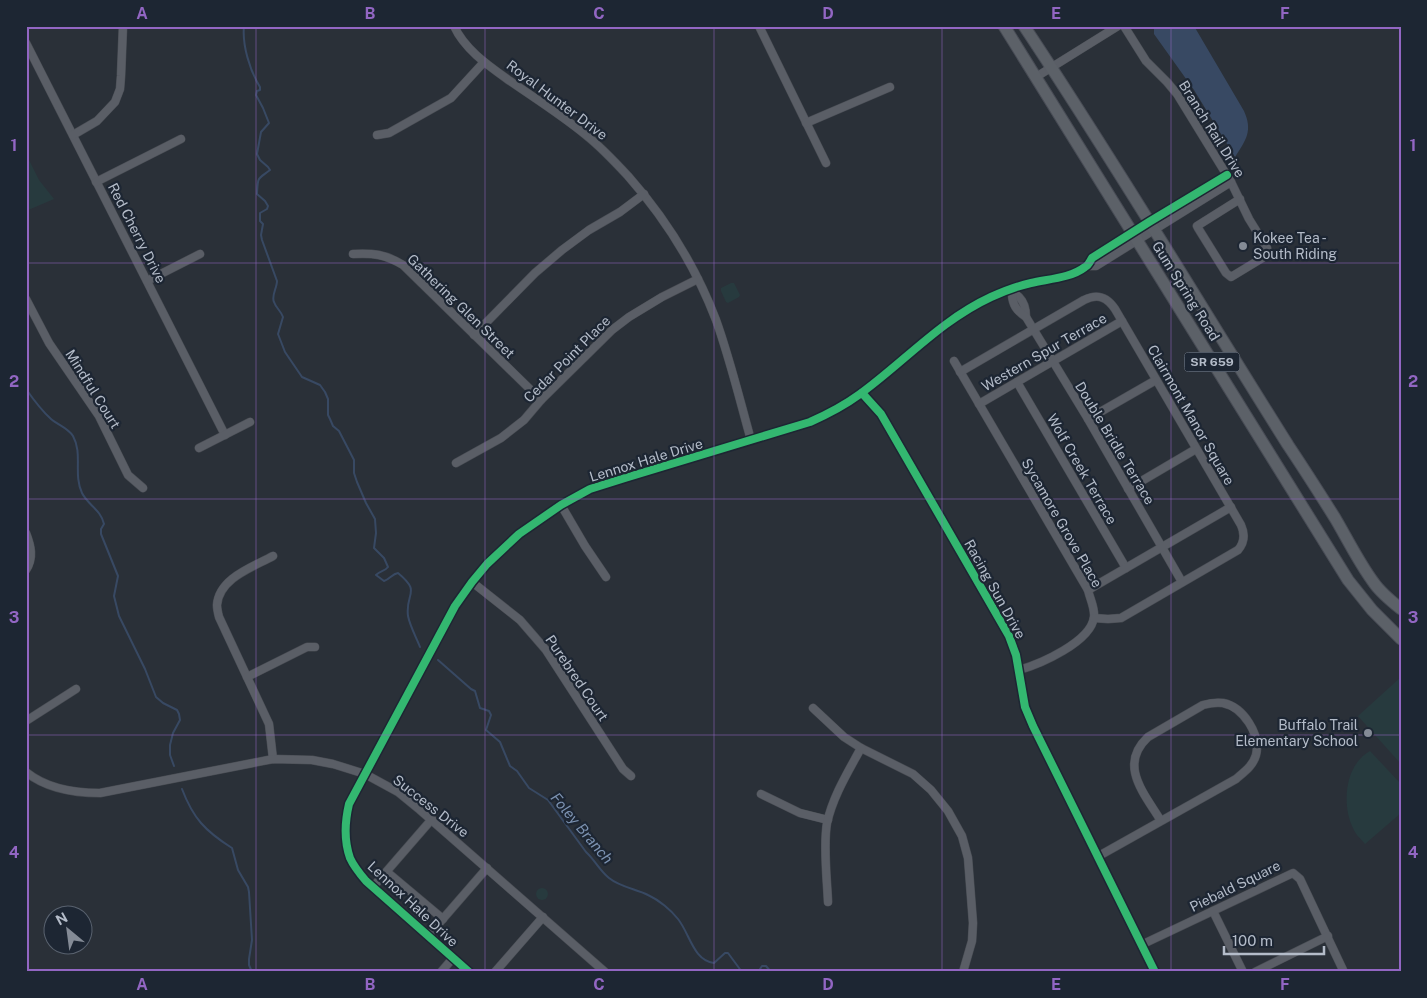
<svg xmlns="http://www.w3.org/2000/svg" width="1427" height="998" viewBox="0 0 1427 998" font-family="'Public Sans',sans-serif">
<rect width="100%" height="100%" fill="#2a3038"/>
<g fill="#273a3e">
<polygon points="26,154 39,180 54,199 26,211"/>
<polygon points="731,283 734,283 740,295 739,297 728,303 726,302 721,291 721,288"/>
<polygon points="1401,677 1401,764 1358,716"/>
<path d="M1370 751 1401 784V813L1365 844C1361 839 1355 834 1353 828 1343 808 1344 775 1361 758 1363 755 1367 753 1370 751Z"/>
<circle cx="542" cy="894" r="6"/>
</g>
<path fill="#384963" d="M1154 26H1194L1244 111C1253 131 1246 140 1235 157L1194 90 1154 34Z"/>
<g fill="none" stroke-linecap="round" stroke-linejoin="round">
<g stroke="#384963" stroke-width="2">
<path d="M244 26C242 45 250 71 260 87V90L257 91 256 95 263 108 269 123 261 132 257 154 260 160 268 167 270 170C257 180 258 176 257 194L265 201 268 206 267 209 260 213V221L263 224 261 235 262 240 277 281C277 288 271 296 274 302 276 308 281 311 283 317L278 334 285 352 302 377 320 385 325 392 328 399V415L330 419 333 426 339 431 354 460V473L357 482 366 503 375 519 376 533 374 548 384 558 388 567C385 571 380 571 376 575L384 581C390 579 392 574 398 573 422 593 405 592 408 616 410 626 416 637 420 647"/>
<path d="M26 389C33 399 42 411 51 419 58 425 68 428 73 436 83 454 73 474 82 493 88 505 101 510 104 524L101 529V534L118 576 114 596 119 616 145 669 156 697 163 703 177 710 179 714 180 720 173 733 170 745V755L174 766"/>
<path d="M438 660 471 689 475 691 480 708 489 711 491 715 486 730 500 742 510 766 517 771 529 788 548 800 586 852C594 859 600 871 609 878 620 887 636 889 648 895 659 900 671 910 678 919 690 934 693 960 714 963L725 953H728L742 972"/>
<path d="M182 789C193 818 205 831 232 848L238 870 248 887 249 892 252 940 249 959V965L252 972"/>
<polyline points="758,972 762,966 766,966 771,972"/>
</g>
<defs>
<g id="minor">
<path d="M454 26C465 50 489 66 510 81 536 99 563 116 587 136 602 148 615 162 628 176 667 220 695 265 716 320 730 359 740 401 751 440"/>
<polyline points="759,26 826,163"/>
<polyline points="1124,26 1146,61 1167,82 1177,94 1231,182 1249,219 1267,248 1268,253 1264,257 1231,277 1226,273 1198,228 1197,226 1240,199"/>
<polyline points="26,43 225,435"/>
<polyline points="1036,77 1118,26"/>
<polyline points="806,123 890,87"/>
<polyline points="73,135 97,121 115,102 120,89 121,76 123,26"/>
<polyline points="377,135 389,133 451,98 484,62"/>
<polyline points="96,182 181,139"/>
<path d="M353 254C373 253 385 254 403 265L541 400"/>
<polyline points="1087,266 1096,266 1231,182"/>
<polyline points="147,281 200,254"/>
<path d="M1010 289C1013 294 1016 294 1019 297 1024 302 1026 310 1026 317L1088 419 1182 582"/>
<path d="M1012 293C1012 305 1017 311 1026 317"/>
<polyline points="26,299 49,343 99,416 128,475 143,488"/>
<polyline points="474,335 535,273 562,250 589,230 620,212 644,194"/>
<path d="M954 361 1088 590C1090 599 1095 608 1094 617 1091 642 1040 664 1019 670"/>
<path d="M960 372 1084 300C1098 293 1107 297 1115 309L1241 525C1245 534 1245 542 1238 550L1121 618 1108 619 1094 618"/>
<polyline points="1017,382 1126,568"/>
<polyline points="862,393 881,414 1009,636 1016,655 1025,707 1033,726 1155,972"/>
<polyline points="979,404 1122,321"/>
<polyline points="1088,419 1156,380"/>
<polyline points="199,448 250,422"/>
<polyline points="456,463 501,438 524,420 541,400 612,330 629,317 662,297 698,279"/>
<polyline points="1128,489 1196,449"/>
<polyline points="561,505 585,546 606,577"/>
<path d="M26 533C31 546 34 558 26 570"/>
<path d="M273 556C253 567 219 578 217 605 217 608 218 613 219 617L269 724 273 759"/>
<polyline points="472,582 520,620 546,650 623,769 631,776"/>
<polyline points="1088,590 1231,507"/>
<polyline points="247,677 307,647 315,647"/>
<polyline points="813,708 844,737 861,748 913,774 931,790 948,811 962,836 968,858 973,923 972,941 963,972"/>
<polyline points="26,721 76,689"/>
<path d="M26 772C47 789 74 793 100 793L273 759 312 760 333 764 365 774 398 792 420 810 605 972"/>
<polyline points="761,794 800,813 828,820"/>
<path d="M1097 857 1236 779C1244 772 1253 766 1256 755 1261 734 1243 707 1223 703 1216 702 1210 703 1203 705L1148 737C1118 765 1144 793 1161 821"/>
<polyline points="387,872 443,919"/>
<polyline points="373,887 432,819"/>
<path d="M828 902C827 878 823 846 827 823 833 796 848 772 861 748"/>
<polyline points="1213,911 1243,972"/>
<polyline points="428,936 487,868"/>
<polyline points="1141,945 1293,873 1300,879 1343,970 1343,972"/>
<polyline points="441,972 453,958"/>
<path d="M469 972 366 881C360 874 354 867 350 858 344 841 345 821 349 804L455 606 472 582 487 564 519 534 561 505 590 489 625 478 810 422C828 414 845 405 860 394 904 362 941 320 991 297 1004 291 1017 286 1031 283 1048 279 1071 278 1085 267 1089 265 1090 261 1092 258L1149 222 1227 175"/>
<polyline points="495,972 543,917"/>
<polyline points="1255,972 1328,936"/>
</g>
<g id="primary">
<polyline points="1004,26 1348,580 1372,610 1401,639"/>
<path d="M1024 26C1116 164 1200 305 1288 445 1304 469 1320 494 1335 518 1348 540 1359 563 1374 583 1381 593 1391 601 1401 609"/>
</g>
</defs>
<use href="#minor" stroke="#484c53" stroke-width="9"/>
<use href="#primary" stroke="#484c55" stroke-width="13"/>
<use href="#minor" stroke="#5a5e66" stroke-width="8"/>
<use href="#primary" stroke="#5c6168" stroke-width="11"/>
<defs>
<g id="cycleway">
<polyline points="862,393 881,414 1009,636 1016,655 1025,707 1033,726 1155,972"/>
<path d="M469 972 366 881C360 874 354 867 350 858 344 841 345 821 349 804L455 606 472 582 487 564 519 534 561 505 590 489 625 478 810 422C828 414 845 405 860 394 904 362 941 320 991 297 1004 291 1017 286 1031 283 1048 279 1071 278 1085 267 1089 265 1090 261 1092 258L1149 222 1227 175"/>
</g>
</defs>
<use href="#cycleway" stroke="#1d2633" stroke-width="11"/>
<use href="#cycleway" stroke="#33b770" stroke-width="8"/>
</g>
<path fill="none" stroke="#9266c3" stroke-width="1" stroke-opacity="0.55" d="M256 26V972M485 26V972M714 26V972M942 26V972M1171 26V972M26 263H1401M26 499H1401M26 735H1401"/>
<g fill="#848b96" stroke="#1d2633" stroke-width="2">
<circle cx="1243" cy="246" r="5"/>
<circle cx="1368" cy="733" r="5"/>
</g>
<g text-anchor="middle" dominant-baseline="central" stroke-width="4.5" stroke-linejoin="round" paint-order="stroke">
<rect fill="#1d2633" stroke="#878f9c" stroke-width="1" x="1184.5" y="352.5" width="55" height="19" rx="4"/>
<g font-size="12" font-weight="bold" fill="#b4bcc9">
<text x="1212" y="362">SR 659</text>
</g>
<g font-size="14" fill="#b4bcc9" stroke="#1d2633">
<text transform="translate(557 100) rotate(37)">Royal Hunter Drive</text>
<text transform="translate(1212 129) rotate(58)">Branch Rail Drive</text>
<text transform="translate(137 233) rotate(63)">Red Cherry Drive</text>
<text transform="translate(1186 291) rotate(58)">Gum Spring Road</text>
<text transform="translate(461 306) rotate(44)">Gathering Glen Street</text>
<text transform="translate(1044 352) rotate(-30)">Western Spur Terrace</text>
<text transform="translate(567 359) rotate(-45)">Cedar Point Place</text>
<text transform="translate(93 389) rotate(58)">Mindful Court</text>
<text transform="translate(1191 415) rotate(60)">Clairmont Manor Square</text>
<text transform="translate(1115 443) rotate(59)">Double Bridle Terrace</text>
<text transform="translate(646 460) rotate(-17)">Lennox Hale Drive</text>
<text transform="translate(1082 469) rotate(60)">Wolf Creek Terrace</text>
<text transform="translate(1062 523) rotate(60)">Sycamore Grove Place</text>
<text transform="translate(995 589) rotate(61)">Racing Sun Drive</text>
<text transform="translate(577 678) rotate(56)">Purebred Court</text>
<text transform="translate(431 806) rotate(38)">Success Drive</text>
<text transform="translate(1235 886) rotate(-26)">Piebald Square</text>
<text transform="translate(413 904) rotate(43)">Lennox Hale Drive</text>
</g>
<g font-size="14" fill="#b4bcc9" stroke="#1d2633" text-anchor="start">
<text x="1253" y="238">Kokee Tea -<tspan x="1253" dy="16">South Riding</tspan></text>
<text x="1358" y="725" text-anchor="end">Buffalo Trail<tspan x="1358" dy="16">Elementary School</tspan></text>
</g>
<g font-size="15" font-style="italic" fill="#7c92b1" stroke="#1d2633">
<text transform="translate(582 828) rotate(50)">Foley Branch</text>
</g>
</g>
<rect width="1427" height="998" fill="none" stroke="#1d2633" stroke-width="55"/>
<g transform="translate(68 930) rotate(331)"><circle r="24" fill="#1d2633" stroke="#59626f"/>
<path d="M0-4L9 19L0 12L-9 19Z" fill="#848b96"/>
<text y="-8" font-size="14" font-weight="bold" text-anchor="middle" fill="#b4bcc9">N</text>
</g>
<path d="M1224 946v8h100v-8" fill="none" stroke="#b4bcc9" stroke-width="2.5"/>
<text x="1232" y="946" font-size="15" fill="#b4bcc9" stroke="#1d2633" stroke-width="4" paint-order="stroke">100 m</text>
<rect x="28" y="28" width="1372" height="942" fill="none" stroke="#9266c3" stroke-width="2"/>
<g font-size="16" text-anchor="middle" font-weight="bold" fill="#9266c3">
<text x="142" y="19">A</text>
<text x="370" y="19">B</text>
<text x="599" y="19">C</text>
<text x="828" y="19">D</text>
<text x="1056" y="19">E</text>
<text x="1285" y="19">F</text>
<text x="14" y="151">1</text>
<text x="1413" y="151">1</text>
<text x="14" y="387">2</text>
<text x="1413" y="387">2</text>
<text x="14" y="623">3</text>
<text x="1413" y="623">3</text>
<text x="14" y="858">4</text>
<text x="1413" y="858">4</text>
<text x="142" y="990">A</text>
<text x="370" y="990">B</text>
<text x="599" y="990">C</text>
<text x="828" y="990">D</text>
<text x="1056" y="990">E</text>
<text x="1285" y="990">F</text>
</g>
</svg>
